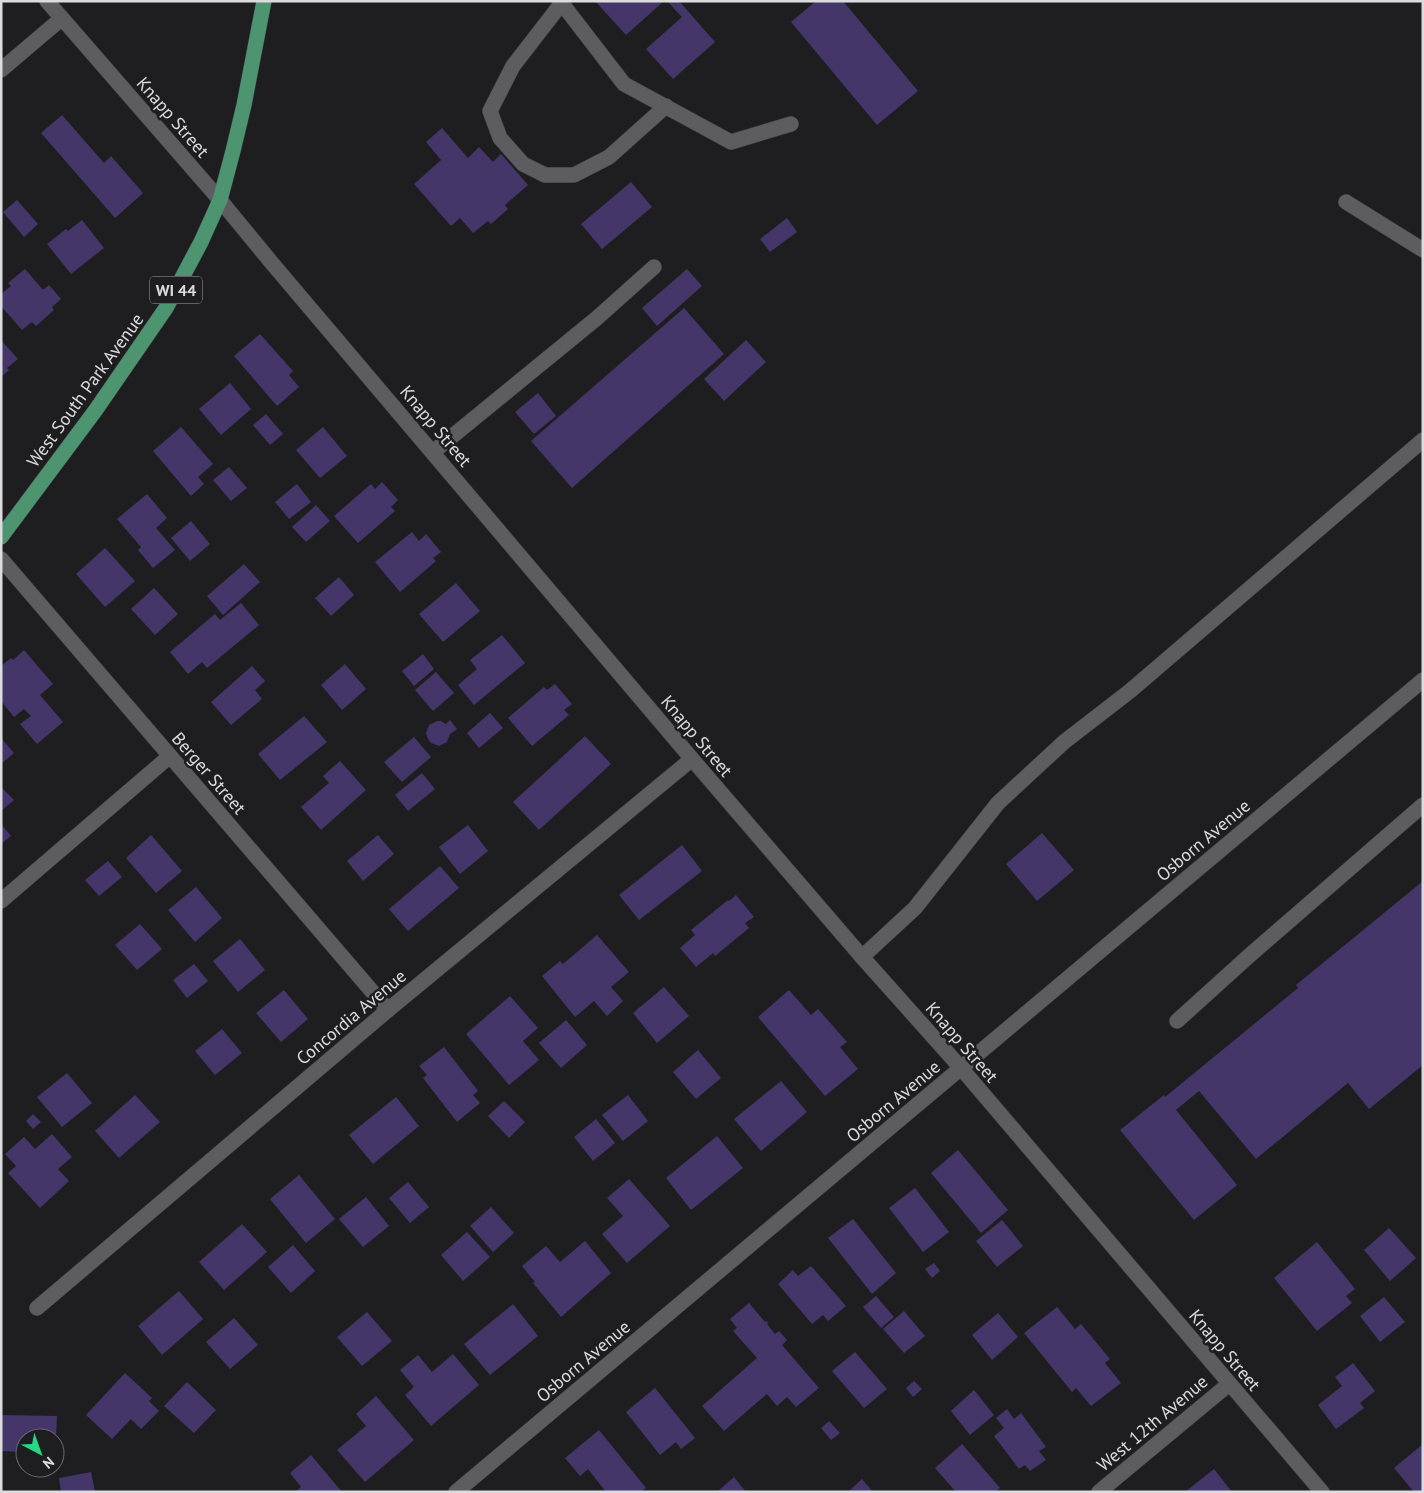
<svg xmlns="http://www.w3.org/2000/svg" width="1424" height="1493" viewBox="0 0 1424 1493" font-family="'PT Sans',sans-serif">
<rect width="100%" height="100%" fill="#1e1e21"/>
<g fill="#443669">
<polygon points="595,1 664,1 626,35"/>
<polygon points="667,1 679,1 715,42 673,79 646,49 682,17"/>
<polygon points="816,1 843,1 918,91 877,125 791,22"/>
<polygon points="62,115 104,163 111,156 143,193 115,218 41,133"/>
<polygon points="442,128 468,158 479,147 493,162 501,154 528,185 505,205 508,209 491,224 488,221 473,233 460,218 451,226 414,184 441,160 426,142"/>
<polygon points="631,182 652,207 602,249 581,224"/>
<polygon points="17,200 38,224 24,237 3,212"/>
<polygon points="787,218 797,232 770,252 760,239"/>
<polygon points="82,220 104,248 71,274 47,244 66,229 68,231"/>
<polygon points="25,269 43,290 49,285 61,299 52,307 54,310 36,326 32,322 22,330 1,306 1,294 11,286 8,283"/>
<polygon points="687,269 702,286 657,326 642,308"/>
<polygon points="684,308 724,354 572,488 531,441"/>
<polygon points="260,334 293,371 289,375 299,387 277,406 234,356"/>
<polygon points="1,340 18,359 7,368 9,370 1,377"/>
<polygon points="746,340 766,362 724,401 704,379"/>
<polygon points="230,383 251,409 221,435 199,409"/>
<polygon points="538,393 556,416 534,434 515,412"/>
<polygon points="266,414 283,434 270,445 253,425"/>
<polygon points="181,427 213,464 198,477 204,484 191,496 153,451"/>
<polygon points="323,427 347,456 320,478 296,450"/>
<polygon points="229,467 247,488 231,501 213,480"/>
<polygon points="382,482 398,500 391,507 395,511 358,543 334,516 371,484 375,489"/>
<polygon points="297,484 311,502 289,519 275,502"/>
<polygon points="147,494 167,518 156,528 175,550 153,568 138,550 141,547 117,519"/>
<polygon points="316,505 330,521 306,542 292,527"/>
<polygon points="191,521 210,544 190,561 171,538"/>
<polygon points="412,532 419,541 426,534 441,552 433,558 436,561 400,592 375,562"/>
<polygon points="105,548 135,581 105,607 76,574"/>
<polygon points="244,564 260,582 223,615 207,596"/>
<polygon points="339,577 354,595 331,616 315,598"/>
<polygon points="456,583 480,611 443,642 419,614"/>
<polygon points="154,588 178,614 155,635 131,609"/>
<polygon points="241,603 259,625 207,668 202,662 188,674 170,652 215,614 220,620"/>
<polygon points="502,635 525,663 474,705 458,685 477,669 470,660"/>
<polygon points="24,650 53,684 40,695 63,722 37,744 20,724 31,716 24,709 14,717 1,701 1,666 11,658 13,660"/>
<polygon points="423,654 434,669 414,686 402,671"/>
<polygon points="345,664 366,689 342,710 321,685"/>
<polygon points="252,666 265,681 255,690 262,699 231,725 211,702"/>
<polygon points="436,672 454,693 433,711 415,690"/>
<polygon points="555,684 572,704 564,710 569,715 532,746 508,718 544,687 547,690"/>
<polygon points="490,713 503,728 479,748 467,733"/>
<polygon points="304,716 327,742 280,780 258,754"/>
<polygon points="450,720 457,729 450,734 447,742 439,746 431,743 428,739 426,733 429,725 437,721 441,721 446,724"/>
<polygon points="585,736 611,764 539,830 513,802"/>
<polygon points="414,737 431,757 402,782 384,762"/>
<polygon points="1,738 14,753 1,764"/>
<polygon points="340,761 366,790 321,830 301,807 329,783 323,776"/>
<polygon points="422,773 435,789 408,811 395,795"/>
<polygon points="1,787 14,800 1,811"/>
<polygon points="1,824 11,836 1,844"/>
<polygon points="468,825 488,851 460,874 439,847"/>
<polygon points="1042,833 1074,870 1037,901 1006,864"/>
<polygon points="151,835 182,871 156,893 126,858"/>
<polygon points="378,835 394,854 363,881 347,861"/>
<polygon points="682,845 702,871 639,920 619,895"/>
<polygon points="108,861 122,877 99,896 85,880"/>
<polygon points="440,866 459,888 408,931 389,909"/>
<polygon points="1423,881 1423,1065 1369,1109 1348,1083 1256,1159 1199,1091 1176,1110 1237,1185 1194,1220 1120,1130 1164,1095 1165,1097 1187,1079 1298,988 1296,985"/>
<polygon points="196,887 222,918 195,942 168,910"/>
<polygon points="736,895 754,917 745,923 749,928 715,956 713,953 696,967 680,948 695,935 691,930 728,900 729,901"/>
<polygon points="140,924 162,949 137,970 115,945"/>
<polygon points="597,935 629,972 611,987 623,1001 607,1016 594,1001 575,1017 542,976 560,961 563,964"/>
<polygon points="240,939 265,970 238,992 213,961"/>
<polygon points="194,964 208,981 187,998 173,980"/>
<polygon points="664,987 689,1016 657,1043 633,1013"/>
<polygon points="284,990 308,1019 281,1042 256,1013"/>
<polygon points="789,990 811,1015 818,1009 847,1042 840,1047 858,1069 825,1096 758,1017"/>
<polygon points="510,996 538,1028 523,1041 539,1060 509,1085 466,1034"/>
<polygon points="566,1020 587,1045 561,1068 539,1043"/>
<polygon points="222,1029 242,1053 215,1075 195,1051"/>
<polygon points="444,1047 478,1091 473,1095 480,1103 457,1122 423,1078 427,1075 419,1066"/>
<polygon points="698,1050 721,1078 696,1099 673,1072"/>
<polygon points="67,1073 92,1103 62,1127 37,1097"/>
<polygon points="781,1081 807,1112 761,1151 734,1119"/>
<polygon points="135,1095 160,1122 119,1158 95,1131"/>
<polygon points="628,1095 648,1121 623,1141 602,1115"/>
<polygon points="396,1097 419,1126 373,1164 349,1135"/>
<polygon points="504,1101 525,1122 509,1138 488,1116"/>
<polygon points="33,1114 41,1122 33,1129 26,1121"/>
<polygon points="596,1119 615,1143 593,1161 574,1137"/>
<polygon points="52,1134 72,1157 58,1169 69,1181 40,1208 8,1173 16,1166 5,1154 24,1137 35,1149"/>
<polygon points="717,1136 743,1168 691,1210 666,1178"/>
<polygon points="958,1150 1008,1210 981,1233 931,1173"/>
<polygon points="299,1175 335,1219 306,1243 270,1199"/>
<polygon points="629,1179 670,1226 627,1263 602,1234 623,1216 607,1198"/>
<polygon points="408,1182 429,1207 410,1223 389,1198"/>
<polygon points="915,1188 949,1232 923,1252 889,1208"/>
<polygon points="366,1197 389,1226 363,1247 339,1219"/>
<polygon points="491,1207 514,1233 493,1252 470,1226"/>
<polygon points="853,1219 896,1273 872,1294 828,1238"/>
<polygon points="1002,1220 1023,1246 997,1267 976,1241"/>
<polygon points="242,1224 267,1252 224,1290 199,1262"/>
<polygon points="1389,1228 1416,1258 1390,1281 1364,1250"/>
<polygon points="467,1232 490,1257 463,1281 441,1255"/>
<polygon points="585,1241 611,1273 561,1317 533,1283 535,1282 522,1266 546,1246 560,1262"/>
<polygon points="1317,1242 1355,1289 1346,1296 1352,1303 1317,1331 1274,1278"/>
<polygon points="293,1245 315,1271 291,1293 268,1267"/>
<polygon points="934,1263 940,1271 932,1278 925,1269"/>
<polygon points="811,1266 846,1306 828,1321 823,1315 812,1324 778,1284 793,1270 798,1276"/>
<polygon points="179,1291 203,1319 162,1355 138,1326"/>
<polygon points="876,1296 894,1317 881,1328 863,1307"/>
<polygon points="1384,1297 1405,1322 1380,1342 1360,1316"/>
<polygon points="749,1303 765,1322 767,1321 768,1323 767,1324 775,1334 779,1331 787,1340 782,1345 819,1388 796,1407 787,1397 777,1406 767,1394 724,1431 702,1406 757,1358 733,1331 737,1328 730,1319"/>
<polygon points="513,1304 538,1336 490,1375 464,1344"/>
<polygon points="1057,1307 1075,1329 1081,1324 1110,1359 1105,1363 1121,1383 1091,1406 1076,1388 1072,1392 1024,1333"/>
<polygon points="904,1311 925,1336 904,1353 883,1329"/>
<polygon points="367,1312 392,1341 362,1366 337,1337"/>
<polygon points="998,1313 1018,1337 992,1360 972,1335"/>
<polygon points="234,1318 258,1345 230,1369 206,1342"/>
<polygon points="855,1352 887,1389 864,1408 832,1371"/>
<polygon points="453,1354 479,1385 431,1426 405,1395 414,1387 400,1370 418,1355 432,1372"/>
<polygon points="1353,1363 1375,1391 1360,1403 1364,1408 1336,1429 1318,1405 1342,1386 1335,1377"/>
<polygon points="125,1373 152,1398 149,1401 159,1411 141,1429 131,1419 112,1439 86,1415"/>
<polygon points="914,1381 922,1389 913,1397 906,1388"/>
<polygon points="187,1382 216,1410 194,1433 164,1406"/>
<polygon points="655,1388 695,1438 681,1449 676,1442 660,1455 626,1412"/>
<polygon points="974,1390 994,1415 970,1435 951,1411"/>
<polygon points="376,1396 414,1440 365,1482 337,1450 366,1426 356,1414"/>
<polygon points="1007,1409 1014,1419 1021,1413 1046,1447 1039,1451 1046,1460 1030,1471 1025,1465 1019,1469 994,1436 1004,1428 996,1418"/>
<polygon points="1,1415 57,1416 56,1438 25,1438 25,1452 1,1451"/>
<polygon points="829,1421 840,1433 831,1440 821,1428"/>
<polygon points="599,1430 646,1488 641,1492 606,1492 588,1469 580,1476 565,1458"/>
<polygon points="962,1444 1000,1488 995,1492 956,1492 935,1468"/>
<polygon points="1423,1444 1423,1491 1414,1492 1394,1468"/>
<polygon points="311,1455 342,1492 295,1492 301,1487 290,1473"/>
<polygon points="1214,1469 1232,1492 1185,1492"/>
<polygon points="91,1472 95,1492 61,1492 59,1478"/>
<polygon points="734,1477 746,1492 717,1492"/>
<polygon points="862,1479 873,1492 848,1492"/>
</g>
<g fill="none" stroke-linecap="round" stroke-linejoin="round">
<defs>
<g id="minor">
<polyline points="47,1 220,200 271,262 692,759 862,957 961,1068 1322,1492"/>
<polyline points="560,1 624,84 731,142 791,124"/>
<polyline points="561,4 513,66 490,111 500,138 523,164 545,175 574,175 609,157 666,106"/>
<polyline points="1,70 61,19"/>
<polyline points="1346,202 1423,250"/>
<polyline points="433,452 597,318 654,267"/>
<polyline points="1,559 388,1010"/>
<polyline points="1,901 170,756"/>
<polyline points="862,957 915,908 998,803 1064,742 1130,691 1423,440"/>
<polyline points="1177,1021 1250,955 1423,805"/>
<polyline points="37,1308 388,1010 692,759"/>
<polyline points="456,1492 1423,680"/>
<polyline points="1099,1492 1229,1384"/>
</g>
<polyline id="major" points="1,537 95,411 166,308 201,242 220,200 233,151 244,105 264,1"/>
</defs>
<use href="#minor" stroke="#3b3b3e" stroke-width="16"/>
<use href="#major" stroke="#3b3b3e" stroke-width="16"/>
<use href="#minor" stroke="#5d5c60" stroke-width="15"/>
<use href="#major" stroke="#4d9470" stroke-width="15"/>
</g>
<g text-anchor="middle" dominant-baseline="central" stroke-width="5" stroke-linejoin="round" paint-order="stroke">
<rect fill="#1e1e21" stroke="#a3a3a5" stroke-width="1" x="150" y="276.5" width="52" height="27" rx="4"/>
<g font-size="16" font-weight="bold" fill="#dcdcde">
<text x="176" y="290">WI 44</text>
</g>
<g font-size="18" fill="#dcdcde" stroke="#1e1e21">
<text transform="translate(173 117) rotate(49)">Knapp Street</text>
<text transform="translate(85 390) rotate(-54)">West South Park Avenue</text>
<text transform="translate(436 426) rotate(50)">Knapp Street</text>
<text transform="translate(697 736) rotate(50)">Knapp Street</text>
<text transform="translate(209 773) rotate(49)">Berger Street</text>
<text transform="translate(1203 840) rotate(-40)">Osborn Avenue</text>
<text transform="translate(351 1017) rotate(-40)">Concordia Avenue</text>
<text transform="translate(962 1042) rotate(49)">Knapp Street</text>
<text transform="translate(893 1101) rotate(-40)">Osborn Avenue</text>
<text transform="translate(1225 1350) rotate(50)">Knapp Street</text>
<text transform="translate(583 1361) rotate(-40)">Osborn Avenue</text>
<text transform="translate(1152 1423) rotate(-40)">West 12th Avenue</text>
</g>
</g>
<rect width="1424" height="1493" fill="none" stroke="#dcdcde" stroke-width="5"/>
<g transform="translate(40 1453) rotate(139)"><circle r="24" fill="#1e1e21" stroke="#6a6a6d"/>
<path d="M0-4L9 19L0 12L-9 19Z" fill="#26d886"/>
<text y="-8" font-size="14" font-weight="bold" text-anchor="middle" fill="#dcdcde">N</text>
</g>
</svg>
